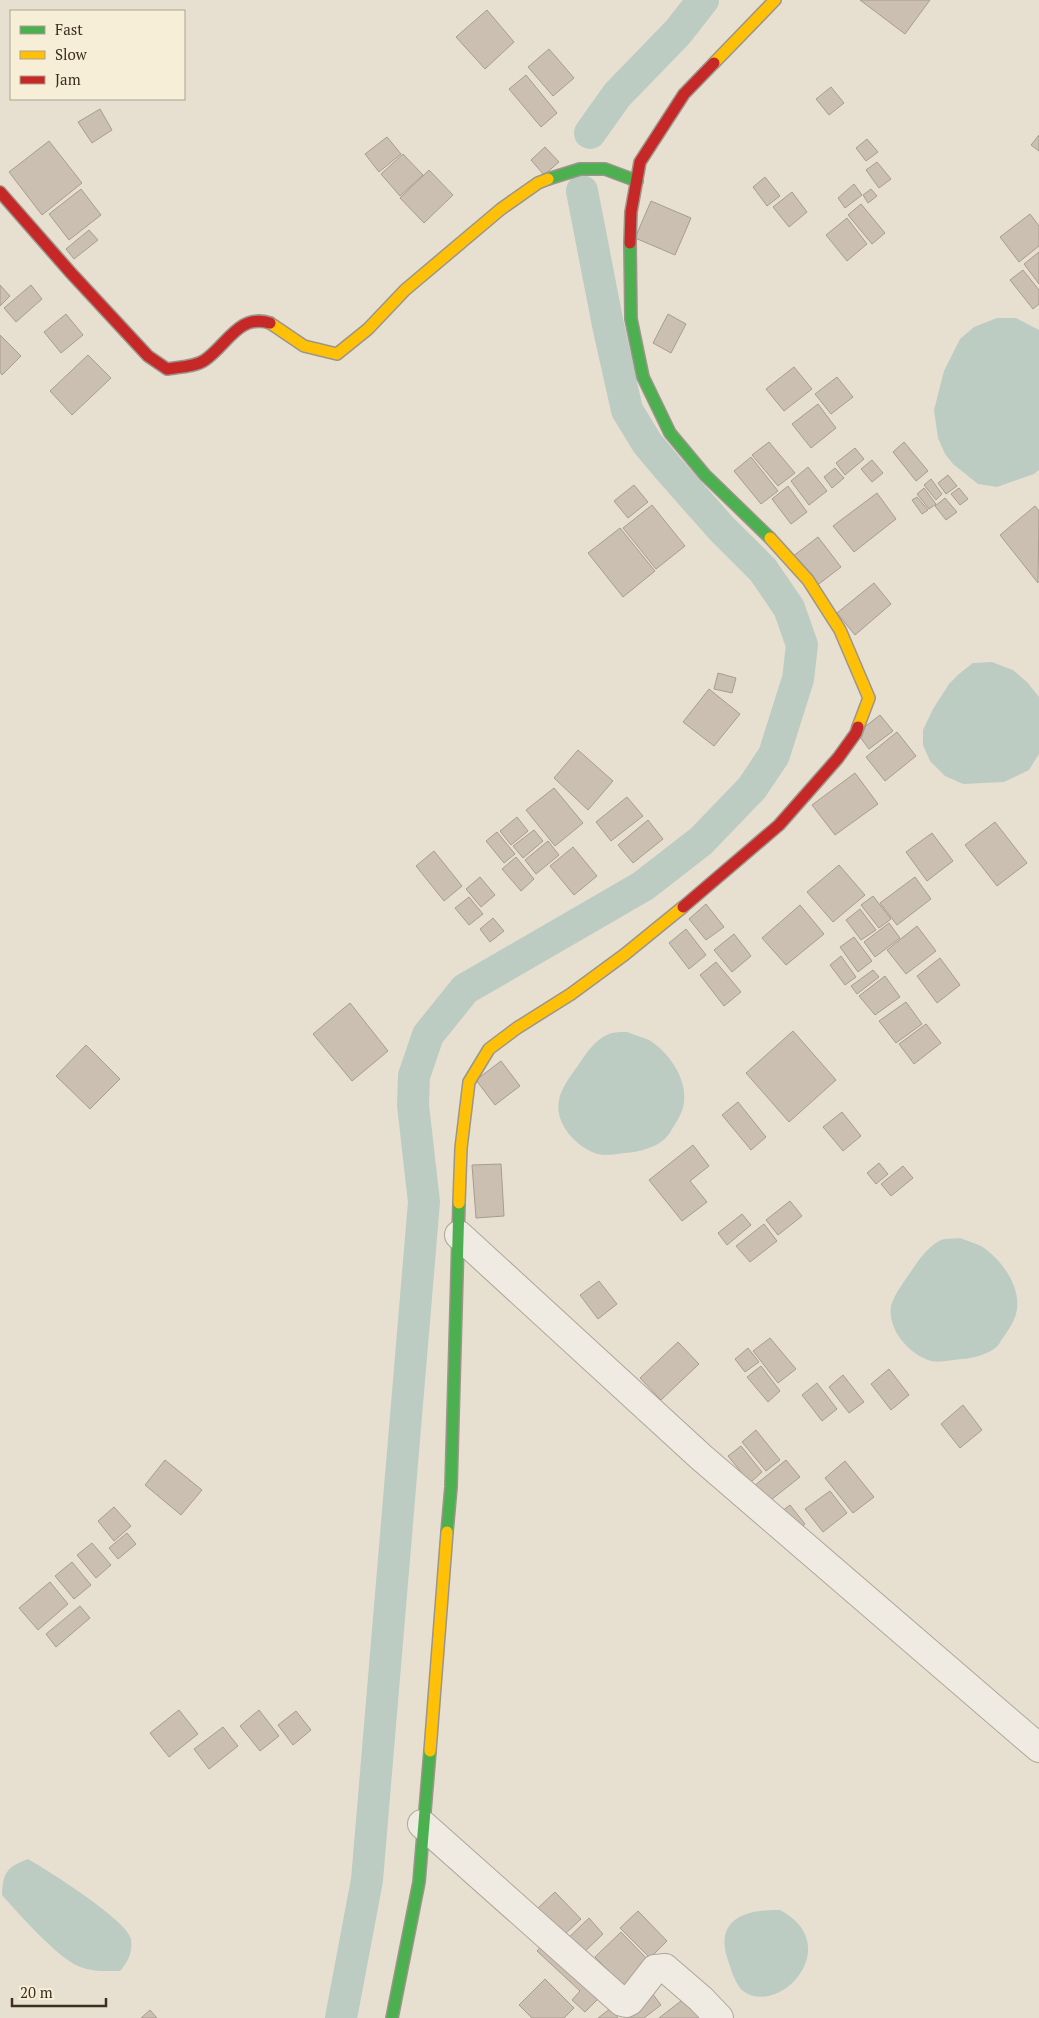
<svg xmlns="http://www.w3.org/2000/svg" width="1039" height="2018" viewBox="0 0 1039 2018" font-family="'PT Serif',serif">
<rect width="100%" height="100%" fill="#e7e0d1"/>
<g fill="#bcccc2">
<polygon points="997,318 1016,318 1039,330 1039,470 1034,474 997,487 978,484 953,464 945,454 938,438 934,410 944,371 960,339 974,327"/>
<polygon points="992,662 1013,670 1027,682 1039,697 1039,754 1029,770 1004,782 963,784 945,776 930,761 923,745 923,730 933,709 949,684 959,674 973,663"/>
<path d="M627 1032C634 1035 642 1037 649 1040 670 1053 690 1082 683 1108 680 1117 674 1126 669 1134 660 1147 640 1152 625 1153 617 1154 606 1156 598 1154 577 1148 554 1124 559 1100 561 1088 572 1074 579 1064 586 1053 596 1039 609 1034 614 1032 622 1032 627 1032Z"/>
<path d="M960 1238C967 1241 975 1243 981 1246 1002 1259 1023 1289 1016 1314 1013 1325 1005 1334 999 1344 993 1353 972 1359 961 1359 952 1360 940 1363 931 1361 910 1355 887 1330 891 1306 894 1295 903 1283 910 1273 918 1261 927 1247 941 1240 946 1238 954 1239 960 1238Z"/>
<path d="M28 1859C47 1870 127 1920 131 1939 133 1952 128 1962 120 1971 105 1971 92 1972 78 1966 57 1957 18 1913 2 1895 3 1872 7 1867 28 1859Z"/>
<path d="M780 1910C846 1945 780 2018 743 1991 735 1984 730 1967 727 1957 715 1918 748 1909 780 1910Z"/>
</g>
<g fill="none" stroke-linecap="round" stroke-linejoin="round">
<g stroke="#bcccc2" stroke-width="32">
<polyline points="590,133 617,95 678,32 703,0"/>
<polyline points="341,2018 367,1880 424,1202 413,1105 414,1076 428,1035 465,989 643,886 701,841 752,788 774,755 798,679 802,645 789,608 763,570 721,528 668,468 647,443 627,410 608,325 582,191"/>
</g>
</g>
<g fill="#cbbfb2" stroke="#a89c90">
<polygon points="860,0 930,0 905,34"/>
<polygon points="487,10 514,42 485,69 456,37"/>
<polygon points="549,49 574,78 553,96 528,67"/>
<polygon points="526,75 557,113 541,127 509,89"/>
<polygon points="831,87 844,103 829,115 816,99"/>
<polygon points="100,109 112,130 92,143 78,122"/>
<polygon points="1039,135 1039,151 1031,145"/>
<polygon points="387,137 401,154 379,172 365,154"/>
<polygon points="867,139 878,152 866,161 856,148"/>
<polygon points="49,141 82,183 42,215 9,172"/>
<polygon points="545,147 559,162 544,175 531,160"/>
<polygon points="403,154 423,175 400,196 381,174"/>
<polygon points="877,162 891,179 879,188 866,170"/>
<polygon points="429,170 453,195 424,223 400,198"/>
<polygon points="765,177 780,196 767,206 753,187"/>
<polygon points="854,184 862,195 845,208 838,198"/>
<polygon points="81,189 101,215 69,240 49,214"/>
<polygon points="871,189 877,196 868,203 863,195"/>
<polygon points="792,192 807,212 789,227 773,207"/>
<polygon points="651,201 691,218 675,255 635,238"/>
<polygon points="861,204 885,233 872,244 848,215"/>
<polygon points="1030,214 1039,226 1039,246 1019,262 1000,237"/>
<polygon points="847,218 867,244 847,261 826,235"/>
<polygon points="89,230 98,240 74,259 66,249"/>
<polygon points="1039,252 1039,284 1024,264"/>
<polygon points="1023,270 1039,290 1039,304 1033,309 1010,280"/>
<polygon points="0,285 10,296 0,306"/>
<polygon points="31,285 42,299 16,322 4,308"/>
<polygon points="66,314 83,335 61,353 44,332"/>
<polygon points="668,314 686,324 671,353 653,343"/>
<polygon points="0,335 21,356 2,375 0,372"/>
<polygon points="88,355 111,378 72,415 50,391"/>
<polygon points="794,367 812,389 784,411 766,389"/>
<polygon points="837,377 853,397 831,414 815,394"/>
<polygon points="818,404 836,428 811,448 792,424"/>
<polygon points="769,442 795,473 778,486 752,455"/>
<polygon points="904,442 928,471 916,481 893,452"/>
<polygon points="855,448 864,459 845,475 836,463"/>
<polygon points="751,457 778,491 761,504 734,471"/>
<polygon points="872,460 883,473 872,482 861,469"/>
<polygon points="808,467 827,491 809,505 791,481"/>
<polygon points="835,468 844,478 832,488 824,477"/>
<polygon points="948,475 957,486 946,494 938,483"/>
<polygon points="931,479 942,494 936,500 924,485"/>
<polygon points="634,485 648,502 628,518 614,501"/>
<polygon points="788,486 807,512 791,524 772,499"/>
<polygon points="924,488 936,504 929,509 917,494"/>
<polygon points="959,488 968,499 960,505 951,494"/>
<polygon points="877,493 896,519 854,552 833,526"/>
<polygon points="917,497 928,510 922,514 912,500"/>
<polygon points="945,498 957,512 946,520 935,506"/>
<polygon points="652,505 685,546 656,569 623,528"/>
<polygon points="1035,506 1039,511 1038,583 1000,535"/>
<polygon points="620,528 655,571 623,597 588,553"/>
<polygon points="818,537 841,567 815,587 792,557"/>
<polygon points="874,583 891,604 855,635 837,613"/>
<polygon points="718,673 736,678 732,693 714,689"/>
<polygon points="709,689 740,714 714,746 683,722"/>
<polygon points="880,715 893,731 869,749 857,733"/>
<polygon points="897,732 916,756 885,781 866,757"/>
<polygon points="578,750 613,781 588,810 554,778"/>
<polygon points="855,773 878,804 835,835 812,805"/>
<polygon points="554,788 583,823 555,846 526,810"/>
<polygon points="627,797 643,816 611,841 596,822"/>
<polygon points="517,817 528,831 511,845 500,831"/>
<polygon points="648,820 663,839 633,863 618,845"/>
<polygon points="995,822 1027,863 997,886 965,845"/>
<polygon points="534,830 543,841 523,858 513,846"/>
<polygon points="497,832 515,854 504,863 486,841"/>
<polygon points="932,833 953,861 927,881 906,852"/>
<polygon points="548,841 559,855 536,874 525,860"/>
<polygon points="573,847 597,876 574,895 550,866"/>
<polygon points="434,851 462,886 444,901 416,866"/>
<polygon points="516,857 534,879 521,891 502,869"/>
<polygon points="839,865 865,895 833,922 807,892"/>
<polygon points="480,877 495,895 481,907 466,889"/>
<polygon points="915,877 931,899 897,925 880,903"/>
<polygon points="873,896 891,919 879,928 861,905"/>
<polygon points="469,897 483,914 469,925 455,908"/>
<polygon points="706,904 724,927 706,940 689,919"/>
<polygon points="800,905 824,934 786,965 762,938"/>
<polygon points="860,909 876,930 861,940 846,920"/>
<polygon points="493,918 504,931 490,942 480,929"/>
<polygon points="889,923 900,938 875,957 864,942"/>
<polygon points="917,926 936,951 906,974 887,950"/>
<polygon points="686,929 706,955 689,969 669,943"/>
<polygon points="734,934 751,956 732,972 714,950"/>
<polygon points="854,937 872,961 858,972 840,947"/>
<polygon points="841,956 856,977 845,985 830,965"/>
<polygon points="940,958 960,985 937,1003 917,976"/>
<polygon points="716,962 741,992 724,1006 700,975"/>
<polygon points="873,970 879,977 857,994 851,986"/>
<polygon points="885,976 900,997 875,1015 859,996"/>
<polygon points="906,1002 922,1024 896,1043 879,1021"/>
<polygon points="350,1003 388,1051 352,1081 313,1034"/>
<polygon points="926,1024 941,1043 914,1064 899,1044"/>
<polygon points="793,1031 836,1080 789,1122 746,1073"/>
<polygon points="86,1045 120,1079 90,1109 56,1076"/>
<polygon points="501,1061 520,1086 495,1105 476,1080"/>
<polygon points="738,1102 766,1137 751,1150 722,1115"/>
<polygon points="842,1112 861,1136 843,1151 823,1127"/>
<polygon points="693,1145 709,1166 690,1181 707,1202 682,1221 649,1180"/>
<polygon points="879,1163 888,1174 876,1184 867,1173"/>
<polygon points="501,1164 504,1216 476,1218 472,1165"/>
<polygon points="903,1166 913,1178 891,1196 881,1184"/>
<polygon points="790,1201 802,1216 778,1235 766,1220"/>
<polygon points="742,1214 751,1225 727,1245 718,1233"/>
<polygon points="764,1224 777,1241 750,1262 736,1246"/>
<polygon points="599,1281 617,1304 598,1319 580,1295"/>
<polygon points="770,1338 796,1369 778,1383 753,1351"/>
<polygon points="678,1342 699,1364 661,1400 640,1378"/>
<polygon points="748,1348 759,1362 745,1372 735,1359"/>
<polygon points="761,1366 780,1391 768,1402 747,1377"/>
<polygon points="889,1369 909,1395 891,1410 871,1384"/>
<polygon points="843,1375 864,1402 849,1413 829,1387"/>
<polygon points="817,1383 837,1409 822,1421 802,1395"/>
<polygon points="963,1405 982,1430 960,1448 941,1424"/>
<polygon points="756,1430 780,1460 766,1471 742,1442"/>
<polygon points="741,1446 762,1472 750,1483 728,1456"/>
<polygon points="165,1460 202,1490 181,1515 145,1485"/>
<polygon points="786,1460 800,1477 767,1503 754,1486"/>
<polygon points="845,1461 874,1497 853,1513 825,1478"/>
<polygon points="830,1491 847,1513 823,1532 805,1509"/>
<polygon points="790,1505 805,1524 797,1531 782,1511"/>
<polygon points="114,1507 131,1526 114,1541 98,1521"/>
<polygon points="127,1533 136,1544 118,1559 109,1548"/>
<polygon points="92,1543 111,1565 96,1578 77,1555"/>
<polygon points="72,1562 91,1585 74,1599 55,1576"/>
<polygon points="50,1582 68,1604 38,1630 19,1608"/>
<polygon points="80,1606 90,1618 56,1647 46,1634"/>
<polygon points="179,1710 198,1734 169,1757 150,1733"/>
<polygon points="259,1710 279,1736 260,1751 240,1726"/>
<polygon points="296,1711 311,1730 293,1745 278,1725"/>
<polygon points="223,1727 238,1746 209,1769 194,1749"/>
<polygon points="555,1892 581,1919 564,1935 538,1908"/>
<polygon points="638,1911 667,1941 650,1958 620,1928"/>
<polygon points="589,1918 603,1934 580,1956 566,1940"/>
<polygon points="621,1932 653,1965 628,1990 595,1957"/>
<polygon points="547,1940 604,1993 585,2012 572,2000 580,1991 537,1951"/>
<polygon points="545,1979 574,2008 564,2018 532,2018 519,2005"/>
<polygon points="649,1989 661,2005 644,2018 627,2018 621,2010"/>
<polygon points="690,1994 708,2018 659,2018"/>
<polygon points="611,2008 618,2018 598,2018"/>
<polygon points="150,2010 157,2018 141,2018"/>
</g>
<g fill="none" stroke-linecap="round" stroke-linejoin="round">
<defs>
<g id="street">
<polyline points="459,1235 701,1457 1039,1748"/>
<polyline points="422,1824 622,2002 626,2003 630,2001 655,1969 665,1968 701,1999 719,2018"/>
</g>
<g id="fast">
<polyline points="548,179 580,169 605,169 637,181"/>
<polyline points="630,243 631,319 643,377 670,433 705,475 770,538"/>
<polyline points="447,1532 451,1487 459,1203"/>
<polyline points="392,2018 419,1882 430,1751"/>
</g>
<g id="slow">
<polyline points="714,63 775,0"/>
<polyline points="270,323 304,346 337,354 368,329 405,290 501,209 538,183 548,179"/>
<polyline points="770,538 808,580 840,630 869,698 858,727"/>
<polyline points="459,1203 461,1148 469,1082 489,1049 517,1028 571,994 624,955 683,907"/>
<polyline points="430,1751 447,1532"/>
</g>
<g id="jam">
<path d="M0 192 71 273 148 356 167 369C179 367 195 367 205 360 227 345 239 313 270 323"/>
<polyline points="630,243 631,212 640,162 684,94 714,63"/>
<polyline points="683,907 779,825 838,758 856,733 858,727"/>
</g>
</defs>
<use href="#street" stroke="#ada599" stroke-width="30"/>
<use href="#fast" stroke="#9c958a" stroke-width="14"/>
<use href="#slow" stroke="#9c958a" stroke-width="14"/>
<use href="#jam" stroke="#9c958a" stroke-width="14"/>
<use href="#street" stroke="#efebe3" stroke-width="28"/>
<use href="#fast" stroke="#4caf50" stroke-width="11"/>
<use href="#slow" stroke="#ffc107" stroke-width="11"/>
<use href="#jam" stroke="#c62828" stroke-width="11"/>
</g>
<rect x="10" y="10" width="175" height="90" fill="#f7eed8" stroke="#ada18e"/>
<rect x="20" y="26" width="25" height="8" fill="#4caf50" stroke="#ada18e"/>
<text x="55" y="35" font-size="15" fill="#3d2e20">Fast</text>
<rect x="20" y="51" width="25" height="8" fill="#ffc107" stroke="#ada18e"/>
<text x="55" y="60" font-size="15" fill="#3d2e20">Slow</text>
<rect x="20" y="76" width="25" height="8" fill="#c62828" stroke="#ada18e"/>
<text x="55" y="85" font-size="15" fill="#3d2e20">Jam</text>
<path d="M12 1998v8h94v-8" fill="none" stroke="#3d2e20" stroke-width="2.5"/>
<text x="20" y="1998" font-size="15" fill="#3d2e20" stroke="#f7eed8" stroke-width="4" paint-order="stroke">20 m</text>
</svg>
